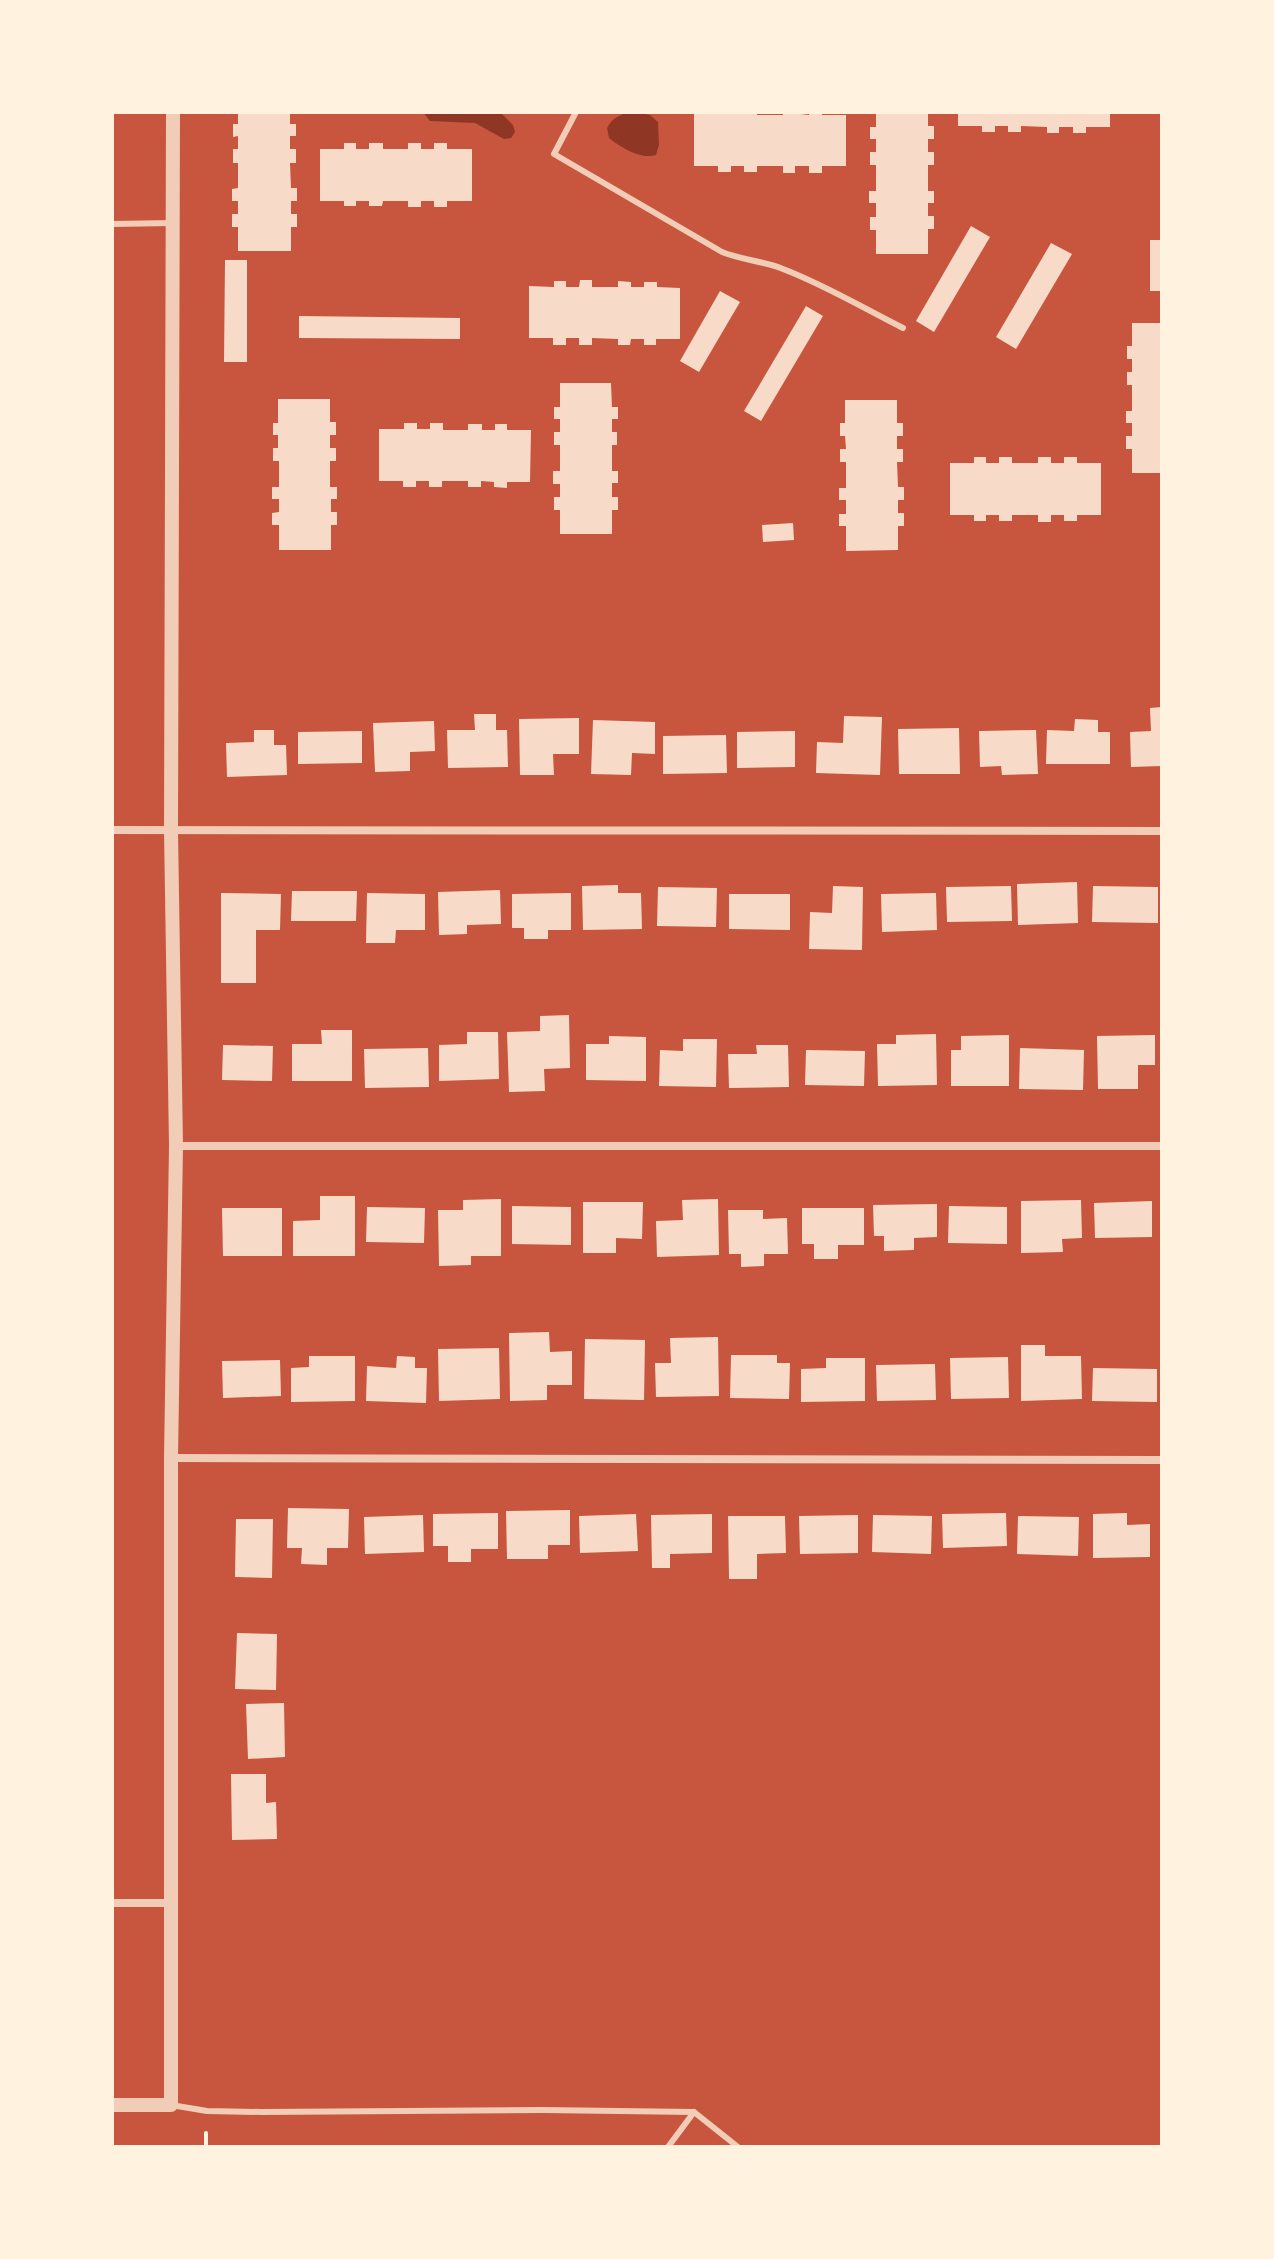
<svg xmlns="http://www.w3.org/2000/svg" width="1274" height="2259" viewBox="0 0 1274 2259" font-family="'Archivo Narrow',sans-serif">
<rect width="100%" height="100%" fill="#c8553d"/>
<g fill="#8f3625">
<polygon points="423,112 500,112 513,125 515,132 511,138 504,139 475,123 430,121"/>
<path d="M636 112 650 115 658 122 659 145 656 155C641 160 620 147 609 138L607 128C613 116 623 113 636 112Z"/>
</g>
<g fill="#f7dbc8">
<polygon points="238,112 290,112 290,124 296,124 296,136 290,136 290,149 296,149 296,163 290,163 291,188 297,188 297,201 291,201 291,214 297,214 297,227 291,227 291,251 238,251 238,227 232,227 232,214 238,214 238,201 232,201 232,189 238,188 238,163 233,163 233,149 238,149 238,136 233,137 233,124 238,124"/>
<polygon points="718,112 731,112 731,114 757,112 757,115 783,115 783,112 809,115 809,112 822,112 822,115 846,115 846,166 822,166 822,173 809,173 809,166 795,166 795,173 783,173 783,166 757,166 757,172 744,172 744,166 731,166 731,172 718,172 718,166 694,166 694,114 718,114"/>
<polygon points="876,112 928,112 928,126 934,126 934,139 928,139 928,152 934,152 934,165 928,165 928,191 934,191 934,203 928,203 928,216 934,216 934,229 928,229 928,254 876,254 876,230 870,230 870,217 876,217 876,203 869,203 869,191 876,191 876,165 870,165 870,152 876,152 876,139 870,139 870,127 876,127"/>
<polygon points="958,112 1110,112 1110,127 1086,127 1086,133 1073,133 1073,127 1059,127 1059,133 1047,133 1047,127 1021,126 1021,132 1008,132 1008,126 995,126 995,132 982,132 982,126 958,126"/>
<polygon points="344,143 356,143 356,149 369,149 369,143 383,143 383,149 408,149 408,143 421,143 421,149 434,149 434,143 447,143 447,149 472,149 472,201 447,201 447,207 434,207 434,201 421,201 421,207 408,207 408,201 383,201 382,206 369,206 369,201 356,201 356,206 344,206 344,201 320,201 320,149 344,149"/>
<polygon points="971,226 990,237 934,332 916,321"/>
<rect x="1150" y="240" width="12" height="51"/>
<polygon points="1051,243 1072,254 1016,349 996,337"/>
<polygon points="225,260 247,260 247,362 224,362"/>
<polygon points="580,280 592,280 592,287 618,287 618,281 631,282 631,287 644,287 644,282 657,282 657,287 680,288 680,339 656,339 656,345 644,345 644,339 631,339 630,345 618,345 618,339 592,338 592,345 579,345 579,338 566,338 566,345 553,345 553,338 529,338 529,286 554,287 554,281 566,281 566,287 579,287"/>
<polygon points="720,291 740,302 699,372 680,361"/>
<polygon points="806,306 823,316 761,421 744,411"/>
<polygon points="299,316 460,318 460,339 299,338"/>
<polygon points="1132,323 1162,323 1162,473 1132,473 1132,449 1126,449 1126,436 1132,436 1132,423 1126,423 1126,411 1132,411 1132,385 1127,385 1127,372 1132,372 1132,359 1127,359 1127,346 1132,346"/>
<polygon points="560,383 611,383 612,407 618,407 618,419 612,419 612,432 617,432 617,445 612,445 612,471 618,471 618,483 612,483 612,497 618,497 618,510 612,510 612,534 560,534 560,510 554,510 554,497 560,497 560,484 553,484 553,471 560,471 560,445 554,445 554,432 560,432 560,419 554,419 554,407 560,407"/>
<polygon points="278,399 330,399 330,422 336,422 336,435 330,435 330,448 336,448 336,461 330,461 330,487 337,487 337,499 331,499 331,512 337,512 337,525 331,525 331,550 279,550 279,525 272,525 272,513 279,512 279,499 272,499 272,487 279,487 279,461 273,461 273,448 278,448 278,435 273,435 273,423 278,423"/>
<polygon points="845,400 897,400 897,423 903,423 903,436 897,436 897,449 903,449 903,462 897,462 898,487 904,487 904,500 898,500 898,513 904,513 904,526 898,526 898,550 846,551 846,526 839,526 839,514 846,514 846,500 839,500 839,488 846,488 846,462 840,462 840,449 846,449 845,436 840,436 840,423 845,423"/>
<polygon points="404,423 417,423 417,429 430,429 430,423 443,423 443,430 468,430 468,424 482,424 482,430 495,430 495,424 507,424 507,430 531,430 530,482 507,482 507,488 494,487 494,482 481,481 481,487 468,487 468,481 442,481 442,487 429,487 429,481 416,481 416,487 403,487 403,481 379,481 379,429 404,429"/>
<polygon points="974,457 986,457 986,463 999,463 999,457 1012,457 1012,463 1038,463 1038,457 1051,457 1051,463 1064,463 1064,457 1077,457 1077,463 1101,463 1101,515 1077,515 1077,521 1064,521 1064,515 1051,515 1051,522 1038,522 1038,515 1012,515 1012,521 999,521 999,515 986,515 986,521 974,521 974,515 950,515 950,463 974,463"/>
<polygon points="793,523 794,540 763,542 762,525"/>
<polygon points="1162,707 1162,766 1131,767 1130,732 1151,731 1150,708"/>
<polygon points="474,714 496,714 496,730 507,730 508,767 448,768 447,730 475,730"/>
<polygon points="844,716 882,717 880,775 816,773 817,742 843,743"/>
<polygon points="579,718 579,754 553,754 554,775 520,775 519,719"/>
<polygon points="1075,719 1098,720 1098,732 1110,732 1110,764 1046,764 1047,730 1074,731"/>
<polygon points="593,720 655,722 655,754 632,753 631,775 591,774"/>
<polygon points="434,721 435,751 410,752 410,771 375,772 373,723"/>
<polygon points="959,728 960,774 899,774 898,729"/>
<polygon points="254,730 274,730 274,745 286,745 287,775 227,777 226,743 254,742"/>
<polygon points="1036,730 1038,774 1002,775 1001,766 980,767 979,731"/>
<polygon points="362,731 362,763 298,764 298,732"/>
<polygon points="795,731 795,767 737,768 737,732"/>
<polygon points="726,735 727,773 663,774 663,736"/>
<polygon points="1077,882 1078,923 1018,925 1017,884"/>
<polygon points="618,885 618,893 641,893 642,929 583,930 582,886"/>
<polygon points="833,886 863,887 862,950 809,949 810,912 832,913"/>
<polygon points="1011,886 1012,921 947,922 946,887"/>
<polygon points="1093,886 1158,887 1158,923 1092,922"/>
<polygon points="658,887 717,888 716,927 657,926"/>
<polygon points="500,890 501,924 467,925 467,934 439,935 438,892"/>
<polygon points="292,891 357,891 356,921 291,921"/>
<polygon points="221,893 281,894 280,930 256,930 256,983 221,983"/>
<polygon points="367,893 425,894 425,930 396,930 395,943 366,943"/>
<polygon points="571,893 571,930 548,930 548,939 524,939 524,928 512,928 512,894"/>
<polygon points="936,893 937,930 882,932 881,894"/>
<polygon points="729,894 790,894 790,930 729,929"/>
<polygon points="569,1015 570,1068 544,1069 545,1091 509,1092 507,1032 540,1031 540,1016"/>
<polygon points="321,1030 352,1030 352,1081 292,1081 292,1044 322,1044"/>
<polygon points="467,1032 498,1032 499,1079 439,1081 439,1045 467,1044"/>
<polygon points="936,1034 937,1085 878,1086 877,1044 896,1044 896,1035"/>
<polygon points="1009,1035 1009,1086 951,1086 951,1050 961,1050 961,1036"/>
<polygon points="1155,1035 1155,1065 1138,1065 1138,1089 1098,1089 1097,1036"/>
<polygon points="609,1036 646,1037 646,1081 586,1080 586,1044 609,1044"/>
<polygon points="683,1039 717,1039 716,1087 659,1086 660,1050 683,1051"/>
<polygon points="223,1045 273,1046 272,1081 222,1080"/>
<polygon points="756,1045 788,1045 789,1087 729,1088 728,1054 757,1054"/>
<polygon points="428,1048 429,1087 365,1088 364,1049"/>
<polygon points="1020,1048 1084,1050 1083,1090 1019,1089"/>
<polygon points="806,1050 865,1051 864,1086 805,1085"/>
<polygon points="320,1196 355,1196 355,1256 293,1256 293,1221 320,1220"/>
<polygon points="501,1199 501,1256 471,1256 471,1265 439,1266 438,1210 463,1210 463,1200"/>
<polygon points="718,1199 719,1255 657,1257 656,1221 683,1220 682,1200"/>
<polygon points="1081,1200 1082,1238 1062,1239 1063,1252 1021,1253 1021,1201"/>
<polygon points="1152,1201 1152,1237 1095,1238 1094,1203"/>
<polygon points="583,1202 643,1202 642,1239 616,1238 616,1253 583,1253"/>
<polygon points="937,1204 937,1237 914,1238 914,1250 884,1251 884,1236 874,1236 873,1205"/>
<polygon points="512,1206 571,1207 571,1245 512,1244"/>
<polygon points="949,1206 1007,1207 1007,1244 948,1243"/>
<polygon points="367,1207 425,1208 424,1243 366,1242"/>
<polygon points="222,1208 282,1208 282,1256 223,1256"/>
<polygon points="802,1208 864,1208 864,1245 838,1245 838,1259 814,1259 814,1244 802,1244"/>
<polygon points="728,1210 763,1210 763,1219 787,1218 788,1254 764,1254 764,1266 741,1267 741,1254 729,1254"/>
<polygon points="549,1332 550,1352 572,1351 572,1385 547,1385 547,1400 510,1401 509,1333"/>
<polygon points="718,1337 719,1396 656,1397 655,1363 671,1363 670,1338"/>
<polygon points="585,1339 645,1340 644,1400 584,1399"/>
<polygon points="1021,1345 1045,1345 1045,1356 1081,1356 1082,1399 1021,1401"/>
<polygon points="499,1348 500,1399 439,1401 438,1349"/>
<polygon points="731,1355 777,1355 777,1363 790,1363 789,1399 730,1398"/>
<polygon points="309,1356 355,1356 355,1401 291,1402 291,1368 309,1367"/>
<polygon points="397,1356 415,1357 415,1368 427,1368 426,1403 366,1401 367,1366 396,1368"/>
<polygon points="1008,1357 1009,1398 951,1399 950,1358"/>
<polygon points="826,1358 865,1358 865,1401 801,1402 801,1369 826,1368"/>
<polygon points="280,1360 281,1396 223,1398 222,1361"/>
<polygon points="935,1364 936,1400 877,1401 876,1365"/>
<polygon points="1093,1368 1157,1369 1157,1402 1092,1401"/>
<polygon points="288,1508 349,1509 348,1548 327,1548 327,1565 301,1564 302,1548 287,1548"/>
<polygon points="570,1510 570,1545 548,1545 548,1559 507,1559 506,1511"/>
<polygon points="498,1513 498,1549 471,1549 471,1562 448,1562 448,1546 433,1546 433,1514"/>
<polygon points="1006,1513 1007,1546 943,1548 942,1514"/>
<polygon points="1127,1513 1127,1525 1150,1524 1150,1557 1093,1558 1093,1514"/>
<polygon points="636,1514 638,1551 580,1553 579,1516"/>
<polygon points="712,1514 712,1553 670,1554 670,1568 652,1568 651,1515"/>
<polygon points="423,1515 424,1552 365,1554 364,1517"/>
<polygon points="858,1515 858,1553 800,1554 799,1516"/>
<polygon points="873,1515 932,1516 931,1554 872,1552"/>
<polygon points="728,1516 785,1516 786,1553 757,1554 757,1579 729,1579"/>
<polygon points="1018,1516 1079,1517 1078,1556 1017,1554"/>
<polygon points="236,1519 273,1519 272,1578 235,1577"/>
<polygon points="237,1633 277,1634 276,1690 235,1689"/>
<polygon points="284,1703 285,1757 248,1759 246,1704"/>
<polygon points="231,1774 266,1774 266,1803 276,1802 277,1839 232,1840"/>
</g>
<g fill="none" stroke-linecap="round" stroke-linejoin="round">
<polyline stroke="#fff3e0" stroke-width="4" points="206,2133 206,2147"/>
<g stroke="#f1ccb7" stroke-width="6">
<path d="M576 112 554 154 722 252C742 260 763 261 783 269 825 285 863 308 903 328"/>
<polyline points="112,224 172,223"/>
<polyline points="171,2105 207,2111 261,2112 543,2110 694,2112 738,2147"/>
<polyline points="668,2147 694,2112"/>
</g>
<g stroke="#f1ccb7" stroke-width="8">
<polyline points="112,830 1162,831"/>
<polyline points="176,1146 1162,1146"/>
<polyline points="171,1458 1162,1460"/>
<polyline points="112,1903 172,1903"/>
</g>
<polyline stroke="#f1ccb7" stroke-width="14" points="112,2105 171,2105 171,1458 176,1146 171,830 173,112"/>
</g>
<rect width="1274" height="2259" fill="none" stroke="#fff3e0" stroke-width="228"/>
</svg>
